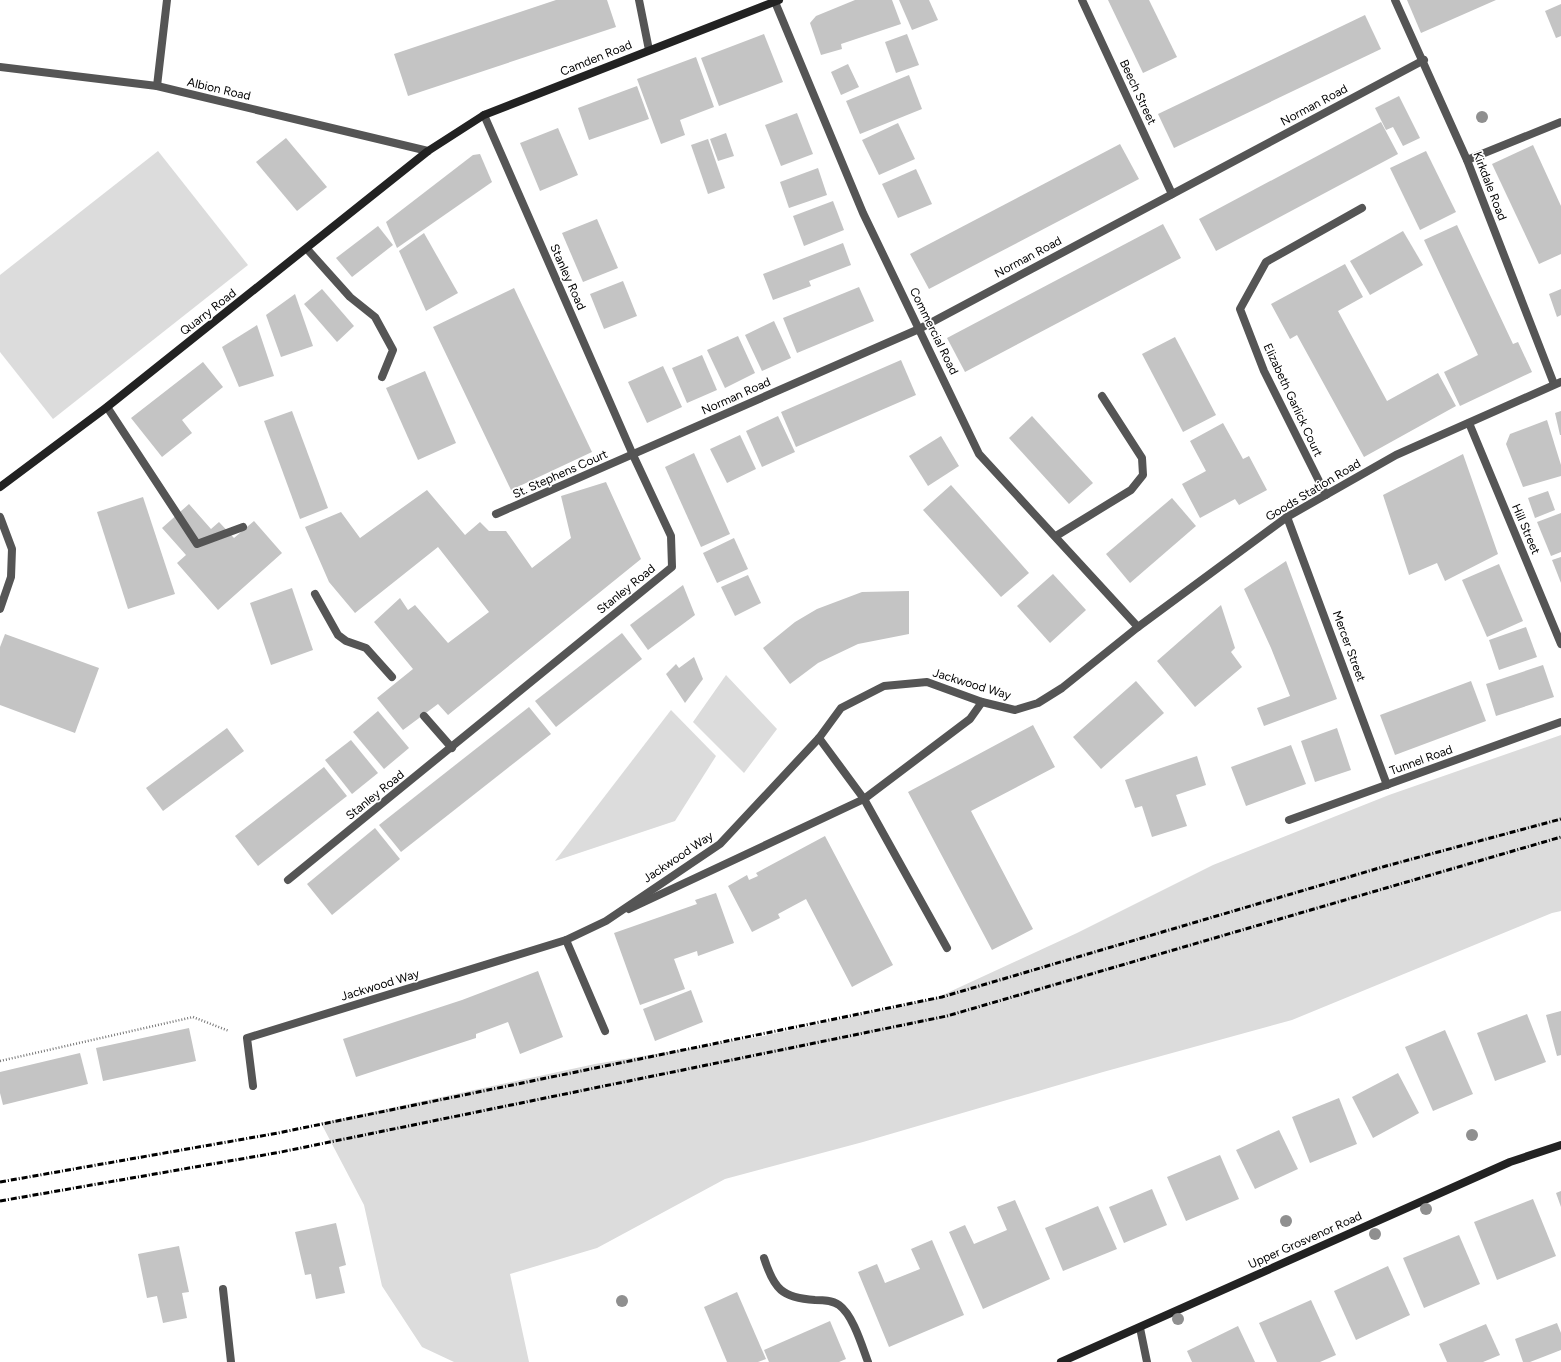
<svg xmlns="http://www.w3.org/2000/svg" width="1561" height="1362" viewBox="0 0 1561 1362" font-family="Figtree,sans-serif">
<rect width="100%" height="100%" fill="#fff"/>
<g fill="#dcdcdc">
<polygon points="158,151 248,265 53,419 0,352 0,275"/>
<polygon points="726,675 777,729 744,773 693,722"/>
<polygon points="671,710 716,756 675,821 555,861"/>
<polygon points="1561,735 1561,911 1552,913 1292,1020 1103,1072 863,1142 725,1179 597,1248 510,1274 529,1362 454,1362 422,1347 382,1286 364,1205 321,1123 595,1064 758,1037 934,999 1077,933 1213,865 1389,795"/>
</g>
<g fill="#c4c4c4">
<polygon points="556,0 607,0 616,27 408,96 394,54"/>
<polygon points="855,0 892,0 901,24 841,44 842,49 821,55 810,23 816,16"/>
<polygon points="899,0 929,0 938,20 912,30"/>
<polygon points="1108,0 1149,0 1177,57 1143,73"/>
<polygon points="1407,0 1496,0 1421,33"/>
<polygon points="1561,4 1561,36 1556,38 1545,11"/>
<polygon points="1365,15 1381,49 1174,148 1158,114"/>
<polygon points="764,34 783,82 719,106 701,58"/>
<polygon points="907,34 919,65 896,73 885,42"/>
<polygon points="696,57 714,107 680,120 685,135 661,144 637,79"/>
<polygon points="848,64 859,87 841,95 831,72"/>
<polygon points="909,75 922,109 860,134 846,101"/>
<polygon points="637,86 649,119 589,140 578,108"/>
<polygon points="1399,96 1420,138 1403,146 1393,127 1386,130 1375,108"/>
<polygon points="797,113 813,154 781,166 765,125"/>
<polygon points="1381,122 1398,154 1216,251 1199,219"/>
<polygon points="898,123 915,159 879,175 862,140"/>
<polygon points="558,128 578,175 540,191 520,143"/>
<polygon points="726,133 734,156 718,161 710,139"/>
<polygon points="286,138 327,187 297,211 256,162"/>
<polygon points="708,139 725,188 708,194 691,145"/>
<polygon points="1120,144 1139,179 929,289 910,254"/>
<polygon points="1533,145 1561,206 1561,254 1539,264 1492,164"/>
<polygon points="1426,151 1456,212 1420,230 1390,168"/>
<polygon points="480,154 492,182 397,248 386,222 473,155"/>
<polygon points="818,168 827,195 789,208 780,182"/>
<polygon points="916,169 932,204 898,218 882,184"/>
<polygon points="833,201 844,230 804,246 793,216"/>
<polygon points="597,219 618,268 583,282 562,233"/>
<polygon points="1163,224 1181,258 965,372 947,338"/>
<polygon points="1457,225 1513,344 1518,342 1532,372 1460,406 1444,372 1478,355 1424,240"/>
<polygon points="378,226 393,245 352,277 336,258"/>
<polygon points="1403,231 1423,265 1370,295 1350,261"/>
<polygon points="424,233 458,293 426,311 399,251"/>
<polygon points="843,243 851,265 809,281 811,286 773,300 763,274"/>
<polygon points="1345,264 1363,297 1338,311 1387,401 1438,373 1456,406 1364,457 1297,335 1290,339 1271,304"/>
<polygon points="623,281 637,316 604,329 590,294"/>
<polygon points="859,287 874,321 797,353 783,318"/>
<polygon points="514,288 592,452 511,490 433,327"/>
<polygon points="322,289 354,326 337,342 304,304"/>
<polygon points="1561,289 1561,315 1557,317 1549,294"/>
<polygon points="295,294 313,346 281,357 266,315"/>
<polygon points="774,321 791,358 762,371 745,335"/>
<polygon points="257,325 274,376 239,387 222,347"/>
<polygon points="738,336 755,373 725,388 707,350"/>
<polygon points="1175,337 1216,415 1183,432 1142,354"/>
<polygon points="702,355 717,390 687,403 672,368"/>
<polygon points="901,360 916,395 796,447 781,412"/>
<polygon points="203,362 223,387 182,420 192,433 162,457 131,418"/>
<polygon points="663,366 682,407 647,423 628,382"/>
<polygon points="425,371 456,443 418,460 386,388"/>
<polygon points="292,411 328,508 300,519 264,421"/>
<polygon points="1561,411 1561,435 1560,435 1555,413"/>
<polygon points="778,416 795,452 762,467 746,431"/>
<polygon points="1032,416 1093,483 1069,504 1009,438"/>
<polygon points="1547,420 1561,465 1561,476 1523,487 1506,444 1510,434"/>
<polygon points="1223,423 1243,459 1249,456 1267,490 1239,505 1235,499 1200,518 1182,484 1206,471 1190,441"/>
<polygon points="740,435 756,469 727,483 710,449"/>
<polygon points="941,436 959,466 928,486 909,456"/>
<polygon points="694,453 730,534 701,547 665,467"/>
<polygon points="1463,454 1498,554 1445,581 1437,563 1409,575 1383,495"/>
<polygon points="606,482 641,559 448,715 438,704 403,730 377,698 413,669 374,622 400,598 408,610 415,605 448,643 489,612 438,547 355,613 329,582 305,527 341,512 360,538 427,490 465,535 480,522 489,531 506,531 532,568 571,538 561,496"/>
<polygon points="951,485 1029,573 1001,597 923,510"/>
<polygon points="1548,491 1555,510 1535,518 1528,498"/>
<polygon points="143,497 175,594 128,609 97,512"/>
<polygon points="1172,498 1196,526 1130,583 1106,554"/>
<polygon points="189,504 211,529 219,522 234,538 254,521 282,553 218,610 177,563 186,555 162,528"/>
<polygon points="1561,513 1561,552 1551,556 1537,522"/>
<polygon points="734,538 748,569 717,583 703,553"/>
<polygon points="1561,557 1561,583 1552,560"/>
<polygon points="1286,561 1337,699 1264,726 1257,708 1290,696 1271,648 1244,589"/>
<polygon points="1499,564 1523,621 1487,637 1462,580"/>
<polygon points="1053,574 1086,610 1050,643 1017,606"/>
<polygon points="748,575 761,603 735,616 721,587"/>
<polygon points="683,585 695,615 648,650 630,625"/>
<polygon points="292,588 313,650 271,665 250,603"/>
<polygon points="909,591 909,634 858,644 818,663 790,684 763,648 795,622 817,609 862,592"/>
<polygon points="1221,605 1235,648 1231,652 1242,667 1195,707 1157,661"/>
<polygon points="1526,627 1537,657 1499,670 1489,640"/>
<polygon points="622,633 642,659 556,727 535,701"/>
<polygon points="5,634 99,668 75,733 0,705 0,647"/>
<polygon points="694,657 703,679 685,703 666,674 676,664 679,668"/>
<polygon points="1543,665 1554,697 1496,716 1486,684"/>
<polygon points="1136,681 1164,713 1101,769 1073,737"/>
<polygon points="1471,681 1486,721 1395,755 1380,715"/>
<polygon points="529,707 551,734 401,852 379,825"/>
<polygon points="378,711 409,748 384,769 353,732"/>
<polygon points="1033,725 1055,767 971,811 1033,929 992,950 908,792"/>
<polygon points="227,728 244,751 163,811 146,788"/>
<polygon points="1337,728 1351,770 1315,782 1301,741"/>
<polygon points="351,740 378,773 352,794 325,760"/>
<polygon points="1291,745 1306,784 1246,806 1231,767"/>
<polygon points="1197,756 1206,785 1176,795 1187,826 1152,837 1142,806 1135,808 1125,780"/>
<polygon points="324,767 347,796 258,866 235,836"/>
<polygon points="375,828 400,859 332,915 307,884"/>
<polygon points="825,836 893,965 852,987 806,899 778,914 780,918 752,932 728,886 747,875 749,880 758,876 756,873"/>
<polygon points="716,893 734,943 698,956 697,951 674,959 685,989 640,1005 614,933 697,904 695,900"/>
<polygon points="538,971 563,1037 520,1054 508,1022 476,1034 476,1038 356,1077 343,1039 462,1000"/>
<polygon points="691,990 703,1022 655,1041 643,1009"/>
<polygon points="1561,1011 1561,1055 1557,1056 1546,1015"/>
<polygon points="1527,1014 1546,1062 1495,1081 1477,1033"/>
<polygon points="189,1028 196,1061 103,1081 96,1048"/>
<polygon points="1445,1030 1473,1094 1433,1111 1405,1047"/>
<polygon points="80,1053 88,1084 3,1105 0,1093 0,1072"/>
<polygon points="1398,1073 1419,1113 1373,1138 1352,1097"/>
<polygon points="1339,1098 1357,1144 1310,1163 1292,1117"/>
<polygon points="1279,1130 1298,1169 1255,1189 1236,1150"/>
<polygon points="1220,1155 1239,1199 1186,1221 1167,1177"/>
<polygon points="1152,1189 1167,1225 1124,1243 1109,1207"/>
<polygon points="1561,1191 1561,1207 1556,1193"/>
<polygon points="1533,1199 1556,1256 1497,1280 1474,1222"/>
<polygon points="1015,1200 1050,1279 983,1309 949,1232 965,1225 974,1244 1007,1230 997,1207"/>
<polygon points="1098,1206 1117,1249 1063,1271 1045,1228"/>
<polygon points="336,1223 346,1265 339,1267 345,1293 316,1299 311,1274 305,1275 295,1232"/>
<polygon points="1459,1235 1480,1284 1424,1308 1403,1258"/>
<polygon points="932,1240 964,1315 889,1347 858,1272 877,1264 885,1283 920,1269 911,1249"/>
<polygon points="179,1246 189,1292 182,1293 187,1318 163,1323 157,1296 147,1298 138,1254"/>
<polygon points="1388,1266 1410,1315 1356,1340 1334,1291"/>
<polygon points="737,1292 766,1359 758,1362 727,1362 704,1307"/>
<polygon points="1311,1300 1336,1355 1320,1362 1277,1362 1259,1323"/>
<polygon points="830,1321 846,1359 839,1362 769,1362 764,1350"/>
<polygon points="1557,1323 1561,1333 1561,1350 1530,1362 1523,1362 1515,1339"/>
<polygon points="1486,1324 1500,1355 1483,1362 1447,1362 1439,1344"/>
<polygon points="1238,1326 1255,1362 1192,1362 1187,1351"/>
</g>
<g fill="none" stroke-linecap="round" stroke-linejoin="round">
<polyline stroke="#777" stroke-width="2.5" stroke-dasharray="1 2" stroke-linecap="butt" points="0,1061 193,1017 229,1031"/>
<g stroke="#555" stroke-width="8">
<polyline points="1467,160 1561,122"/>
<polyline points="307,249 350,297 375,317 393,350 382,377"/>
<polyline points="107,407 197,544 243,527"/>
<polyline points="1326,495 1264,371 1240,309 1266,262 1362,208"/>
<polyline points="0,517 12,549 11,577 0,609"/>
<polyline points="1056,536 1131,490 1143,475 1142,458 1102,396"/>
<polyline points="315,594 338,635 346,641 366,648 392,677"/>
<polyline points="424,716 452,748"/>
<path d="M764 1258C774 1289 782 1298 815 1300 823 1300 832 1300 839 1305 853 1315 862 1346 868 1362"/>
<polyline points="223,1289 231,1362"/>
</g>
<g stroke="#555" stroke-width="8">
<polyline points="639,0 649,50"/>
<polyline points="1082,0 1172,194"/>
<polyline points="1395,0 1467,160 1554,384"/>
<polyline points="775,2 863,213 979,454 1138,627"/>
<polyline points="0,67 157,86 428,151"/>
<polyline points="157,86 167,0"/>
<polyline points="1469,423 1561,644"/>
<polyline points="496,514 919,329 1424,60"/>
<polyline points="1287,517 1387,785"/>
<polyline points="819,738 864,799 947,948"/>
<polyline points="1289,820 1561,722"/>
<polyline points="288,880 672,567 671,536 633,455 484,115"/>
<polyline points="629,909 864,799 970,719 982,702"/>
<polyline points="605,1031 566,940 606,921 720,844 819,738 841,708 884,686 927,682 982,702 1015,710 1038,703 1062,688 1138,627 1287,517 1396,455 1561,382"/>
<polyline points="253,1086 247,1038 566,940"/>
<polyline points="1140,1328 1147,1362"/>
</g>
<g stroke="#222" stroke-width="8">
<polyline points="0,487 107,407 428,151 484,115 779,0"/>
<polyline points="1061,1362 1510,1162 1561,1145"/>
</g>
<g stroke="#000" stroke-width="3" stroke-dasharray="6 2 1 2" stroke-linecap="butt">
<polyline points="0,1182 278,1133 942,997 1386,866 1561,819"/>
<polyline points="0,1201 281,1152 947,1016 1561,837"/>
</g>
</g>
<g fill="#8f8f8f">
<circle cx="1482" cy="117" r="6"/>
<circle cx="1472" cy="1135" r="6"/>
<circle cx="1426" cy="1209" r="6"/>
<circle cx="1286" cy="1221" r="6"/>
<circle cx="1375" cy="1234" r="6"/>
<circle cx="622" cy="1301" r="6"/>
<circle cx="1178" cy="1319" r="6"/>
</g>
<g text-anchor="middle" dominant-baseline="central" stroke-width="3.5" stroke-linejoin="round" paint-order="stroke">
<g font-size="12" fill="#000" stroke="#fff">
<text transform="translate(596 58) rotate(-22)">Camden Road</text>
<text transform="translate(219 89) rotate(13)">Albion Road</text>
<text transform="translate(1138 92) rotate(65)">Beech Street</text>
<text transform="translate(1314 105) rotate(-28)">Norman Road</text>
<text transform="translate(1490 186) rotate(69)">Kirkdale Road</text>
<text transform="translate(1028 257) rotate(-28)">Norman Road</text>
<text transform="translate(568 277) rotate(66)">Stanley Road</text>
<text transform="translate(208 312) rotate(-38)">Quarry Road</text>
<text transform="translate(934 331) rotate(64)">Commercial Road</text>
<text transform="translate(736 396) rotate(-24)">Norman Road</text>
<text transform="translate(1293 400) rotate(65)">Elizabeth Garlick Court</text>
<text transform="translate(560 474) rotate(-24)">St. Stephens Court</text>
<text transform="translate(1313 490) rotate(-31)">Goods Station Road</text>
<text transform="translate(1526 529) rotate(67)">Hill Street</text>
<text transform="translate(626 589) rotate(-39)">Stanley Road</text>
<text transform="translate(1349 646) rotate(70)">Mercer Street</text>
<text transform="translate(972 684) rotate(17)">Jackwood Way</text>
<text transform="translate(1421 760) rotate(-20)">Tunnel Road</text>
<text transform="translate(375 795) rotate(-39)">Stanley Road</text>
<text transform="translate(678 857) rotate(-34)">Jackwood Way</text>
<text transform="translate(380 985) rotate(-17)">Jackwood Way</text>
<text transform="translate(1305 1240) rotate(-24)">Upper Grosvenor Road</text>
</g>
</g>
</svg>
